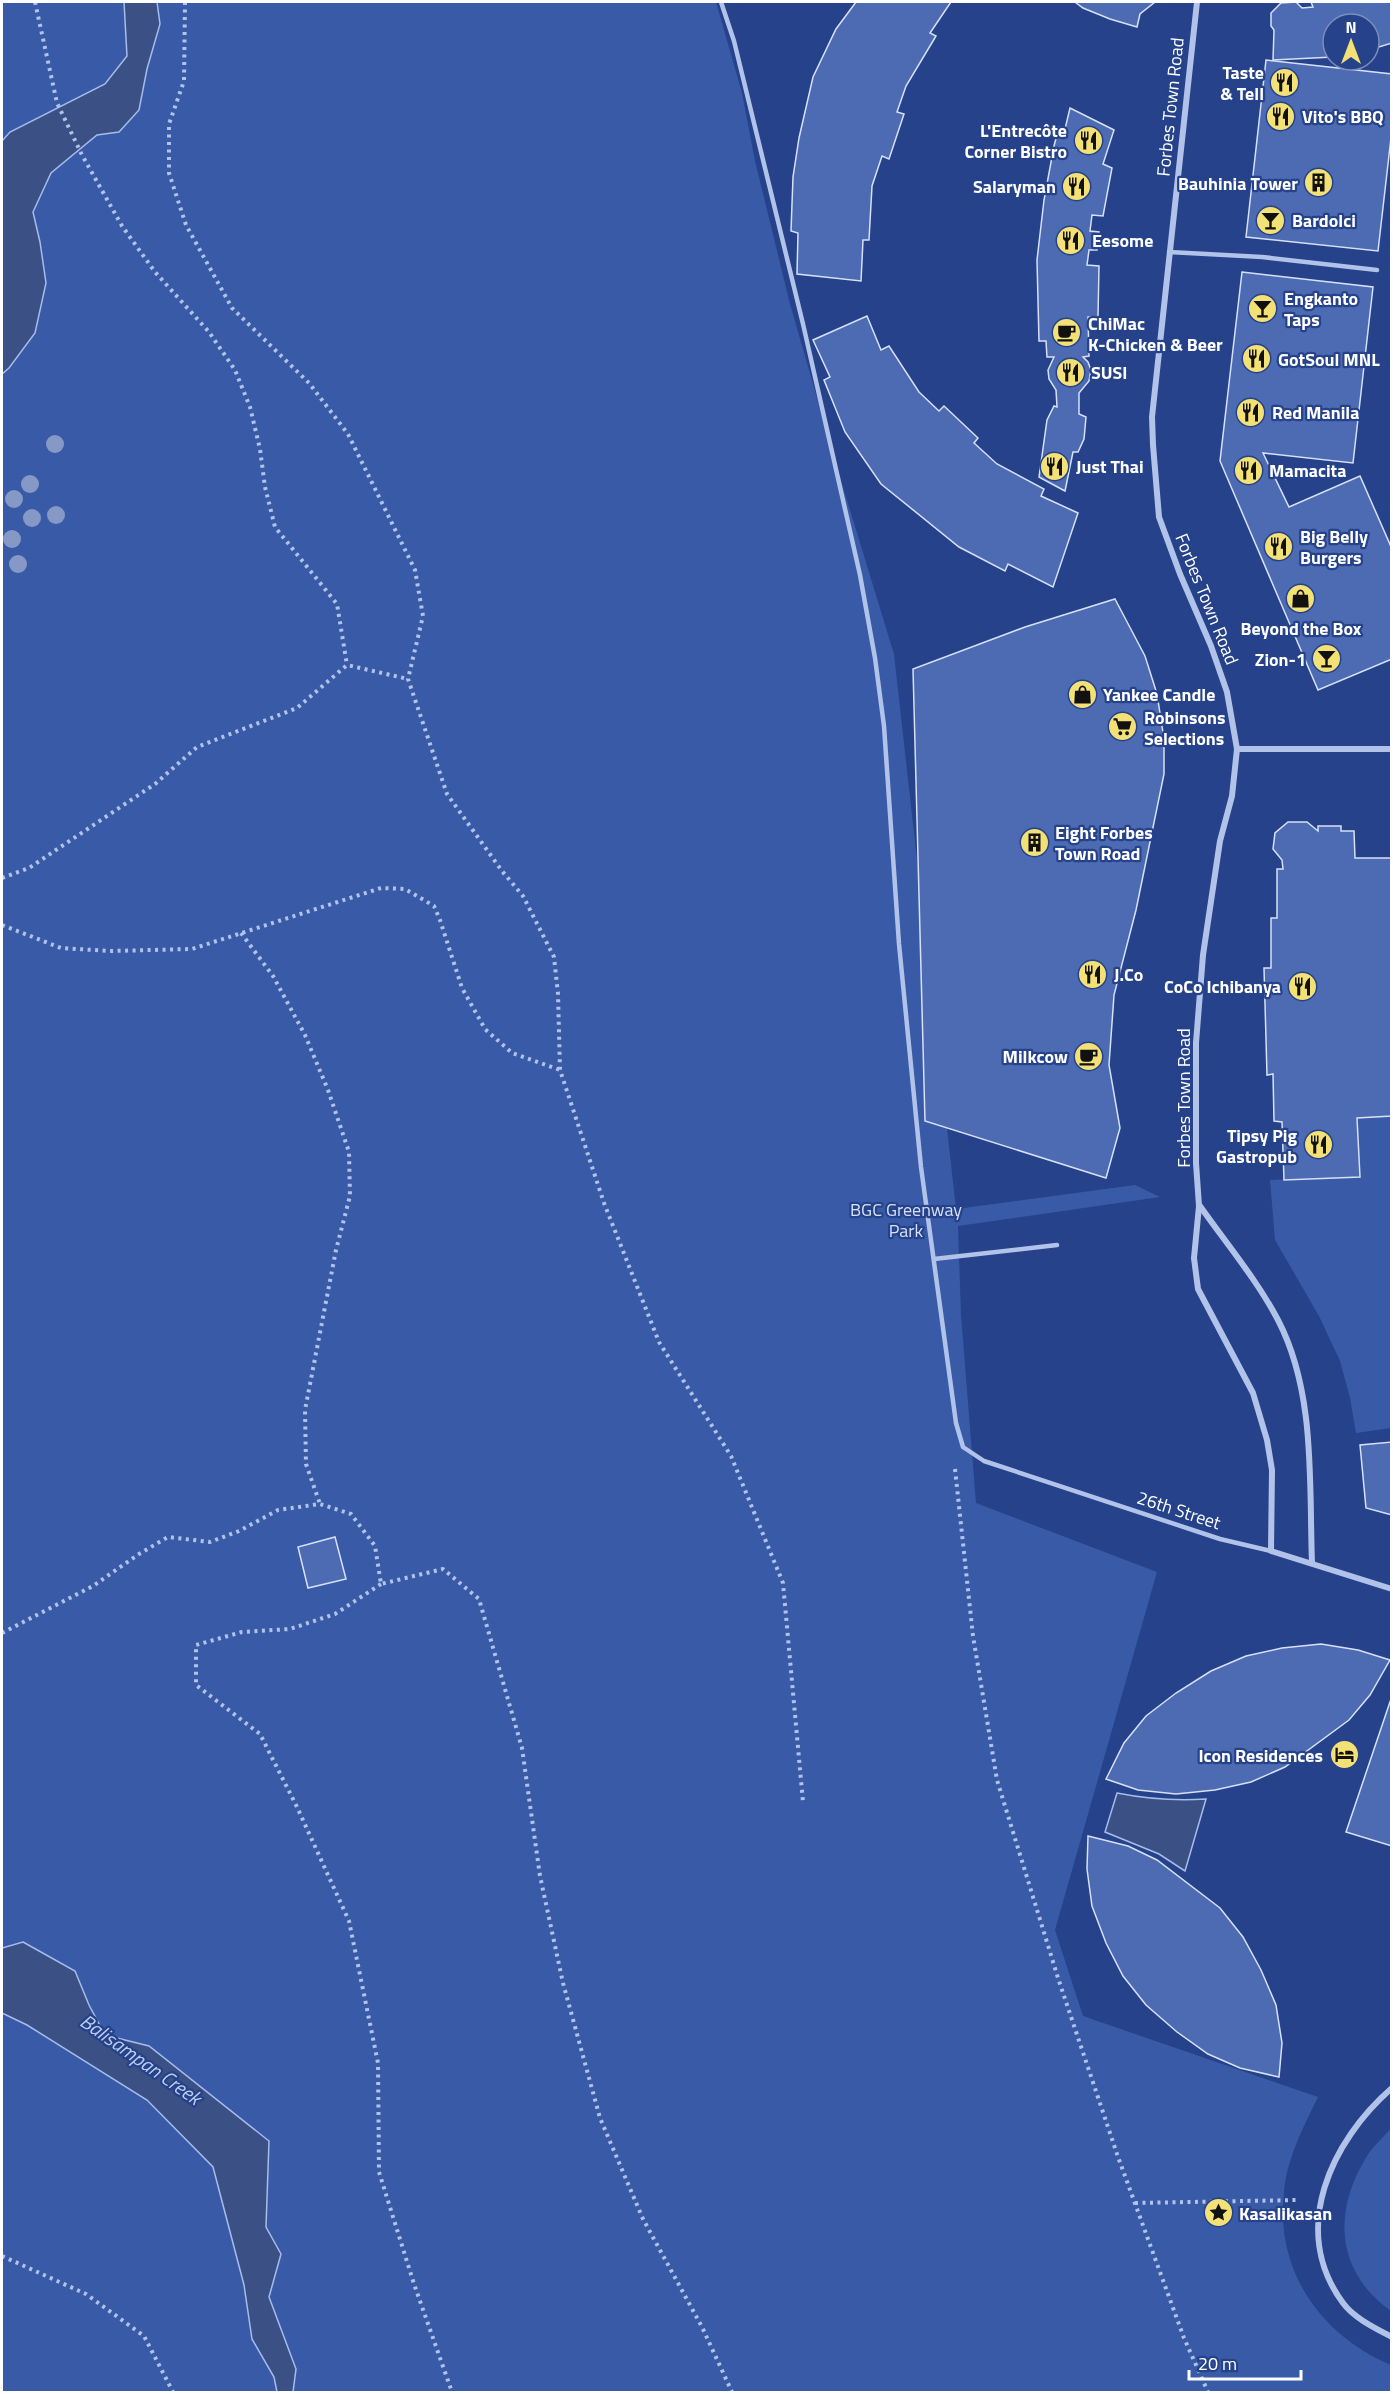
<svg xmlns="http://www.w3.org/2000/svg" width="1393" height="2394" viewBox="0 0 1393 2394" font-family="'Titillium Web',sans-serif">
<rect width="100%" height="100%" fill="#25428a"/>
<g fill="#395ba7">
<path d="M2 2H716L742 93 755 161 790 304 839 474 894 654 956 1209 1135 1185 1160 1197 958 1226 961 1315 976 1503 1157 1572 1055 1930 1083 2016 1318 2097C1303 2128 1287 2158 1284 2192 1275 2270 1320 2335 1391 2365V2392H2Z"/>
<polygon points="1391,1116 1391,1428 1356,1433 1350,1398 1340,1361 1319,1316 1275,1240 1270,1180 1359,1177 1357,1118"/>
<path d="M1391 2128V2311C1336 2272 1332 2212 1367 2156 1373 2146 1384 2137 1391 2128Z"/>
</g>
<g fill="#3b5085" stroke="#a6bceb" stroke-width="1.5">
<polygon points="124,2 157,2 160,24 147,69 139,110 119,132 97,135 51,173 33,212 40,242 46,283 35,333 9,368 2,374 2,141 10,132 105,84 127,56"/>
<path d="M1117 1793C1147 1799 1175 1801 1206 1799L1185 1871 1159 1854 1105 1832Z"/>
<polygon points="23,1942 75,1971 89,2005 105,2035 149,2046 269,2141 266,2227 281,2254 269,2297 296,2369 293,2392 277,2392 274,2377 252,2339 244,2285 213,2167 147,2100 27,2025 2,2013 2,1948"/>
</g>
<g fill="#4d6bb2" stroke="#d6e0f7" stroke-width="1.5">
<polygon points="856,2 951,2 930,33 936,36 906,86 897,112 904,114 889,159 882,156 872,186 869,240 863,240 861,281 797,274 798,233 791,231 793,177 799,138 813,77 836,29"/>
<polygon points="1075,2 1155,2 1140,14 1137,27 1110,19 1083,8"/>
<polygon points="1296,2 1302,8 1313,7 1311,2 1392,2 1392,43 1369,50 1369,24 1333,24 1333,57 1273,60 1274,30 1271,26 1271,13 1281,3"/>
<polygon points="1266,60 1392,74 1392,129 1378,251 1246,237"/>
<polygon points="1070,108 1114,130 1103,164 1112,168 1103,216 1092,215 1090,231 1099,232 1097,250 1089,250 1087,265 1099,266 1098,317 1088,317 1089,356 1083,357 1088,362 1091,370 1089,381 1079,393 1079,414 1086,417 1084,439 1078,452 1073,452 1065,491 1039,477 1047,420 1054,406 1057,407 1056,390 1049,379 1048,370 1054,357 1047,357 1046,341 1039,341 1037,260 1044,200 1054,146 1059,127 1065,129"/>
<polygon points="1242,272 1373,287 1353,463 1263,453 1289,507 1360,476 1392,549 1392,659 1318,690 1220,461"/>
<polygon points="867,316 881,350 889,346 919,392 939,411 944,406 978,438 974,443 997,464 1044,489 1041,496 1078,513 1053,587 1008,564 1005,571 959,547 881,484 845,432 824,380 830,377 813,340"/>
<polygon points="1115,599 1145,656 1157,694 1164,739 1164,774 1136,910 1114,995 1109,1065 1120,1128 1106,1178 925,1121 913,669 1025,627"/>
<polygon points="1288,822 1307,822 1318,831 1318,826 1341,826 1341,831 1354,831 1355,858 1392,858 1392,1116 1357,1118 1360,1177 1284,1180 1282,1122 1274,1121 1273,1074 1267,1075 1264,968 1271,968 1271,918 1277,918 1277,869 1283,869 1282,860 1273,849 1275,833"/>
<polygon points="1392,1442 1392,1515 1366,1508 1360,1445"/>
<polygon points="335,1537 346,1579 308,1588 298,1547"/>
<polygon points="1321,1644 1358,1650 1390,1660 1370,1695 1349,1720 1285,1767 1251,1782 1215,1790 1176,1794 1138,1790 1106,1779 1124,1743 1146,1716 1176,1693 1211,1671 1246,1656 1282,1648"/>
<polygon points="1392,1696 1392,1846 1346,1832"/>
<polygon points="1088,1836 1128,1846 1157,1860 1220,1908 1243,1937 1261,1970 1276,2005 1282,2043 1279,2077 1240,2068 1208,2054 1177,2032 1146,2005 1123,1976 1106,1943 1092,1906 1087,1869"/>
</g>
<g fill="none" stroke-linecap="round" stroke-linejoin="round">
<g stroke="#b2c3ea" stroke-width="4" stroke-dasharray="3 4.5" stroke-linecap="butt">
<polyline points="35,2 57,103 82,155 122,226 155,272 209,332 235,370 250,407 260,449 265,487 275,527 337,604 347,665"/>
<polyline points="185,2 184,81 169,124 169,173 186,225 232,308 309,383 348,434 415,570 423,616 408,679 447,794 502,871 523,896 554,957 558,994 560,1070 604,1203 659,1342 731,1456 783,1583 803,1802"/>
<polyline points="2,878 29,868 155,784 197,747 297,708 347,665 408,679"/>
<polyline points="2,925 61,948 110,951 192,949 381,888 405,889 434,906 440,920 462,988 485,1029 512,1053 560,1070"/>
<polyline points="241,933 273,976 305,1035 328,1090 349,1152 350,1196 336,1250 305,1410 306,1464 320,1504"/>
<polyline points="955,1469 973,1636 997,1780 1058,1978 1117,2154 1184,2338 1208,2392"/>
<polyline points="381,1584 335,1614 290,1629 242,1632 196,1645 196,1685 260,1734 297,1807 349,1921 378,2063 379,2172 414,2284 452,2392"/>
<polyline points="2,1633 93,1586 139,1554 168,1537 210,1542 239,1531 278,1510 320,1504 351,1514 375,1546 381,1584 443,1569 479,1599 522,1748 540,1876 563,1983 600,2118 643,2219 702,2327 732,2392"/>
<polyline points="1135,2203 1298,2200"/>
<polyline points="2,2256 86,2294 144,2336 173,2392"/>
</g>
<g stroke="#b2c3ea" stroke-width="4.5">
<polyline points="721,2 734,41 803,324 860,575 875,658 884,726 899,944 921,1167 956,1423 963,1447 984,1461 1220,1539 1271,1551"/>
<polyline points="1169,252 1262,257 1377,270"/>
<polyline points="934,1259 1057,1245"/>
</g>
<g stroke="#b2c3ea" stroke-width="6">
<polyline points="1197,2 1152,417 1153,445 1159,517 1180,574 1211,646 1227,692 1237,749 1232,796 1220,841 1203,955 1196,1043 1196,1163 1199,1206 1194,1258 1198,1289 1253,1393 1267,1440 1272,1470 1271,1551 1392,1589"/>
<polyline points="1237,749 1392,749"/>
<path d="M1200 1206C1226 1243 1257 1280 1278 1320 1316 1393 1309 1484 1312 1563"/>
<path d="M1392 2088C1331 2141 1289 2230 1343 2303 1354 2318 1375 2328 1392 2337"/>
</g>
</g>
<g fill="#8699c6">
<circle cx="55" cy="444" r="9"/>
<circle cx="30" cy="484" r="9"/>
<circle cx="14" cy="499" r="9"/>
<circle cx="56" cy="515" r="9"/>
<circle cx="32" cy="518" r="9"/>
<circle cx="12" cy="539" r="9"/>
<circle cx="18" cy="564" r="9"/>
</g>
<defs>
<symbol id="restaurant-disc" viewBox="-11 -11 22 22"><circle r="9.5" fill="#f4e176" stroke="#25428a"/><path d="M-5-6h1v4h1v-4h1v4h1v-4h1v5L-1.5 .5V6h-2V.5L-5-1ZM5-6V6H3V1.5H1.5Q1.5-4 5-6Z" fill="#111"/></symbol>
<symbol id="building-disc" viewBox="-11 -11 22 22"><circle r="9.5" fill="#f4e176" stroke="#25428a"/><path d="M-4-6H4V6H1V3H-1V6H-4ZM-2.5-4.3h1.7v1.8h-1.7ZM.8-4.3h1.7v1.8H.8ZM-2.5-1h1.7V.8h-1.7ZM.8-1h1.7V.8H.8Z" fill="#111"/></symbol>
<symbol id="bar-disc" viewBox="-11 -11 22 22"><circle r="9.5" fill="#f4e176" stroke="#25428a"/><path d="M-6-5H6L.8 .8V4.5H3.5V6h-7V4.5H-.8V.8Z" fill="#111"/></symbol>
<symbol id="cafe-disc" viewBox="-11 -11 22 22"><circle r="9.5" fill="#f4e176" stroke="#25428a"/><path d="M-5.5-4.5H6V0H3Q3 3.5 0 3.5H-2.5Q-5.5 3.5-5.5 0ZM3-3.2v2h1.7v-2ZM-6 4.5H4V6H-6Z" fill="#111"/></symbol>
<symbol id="shop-disc" viewBox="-11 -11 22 22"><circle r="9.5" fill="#f4e176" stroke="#25428a"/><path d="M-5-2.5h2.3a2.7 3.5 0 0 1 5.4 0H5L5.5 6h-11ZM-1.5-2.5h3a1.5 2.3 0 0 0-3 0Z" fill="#111"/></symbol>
<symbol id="supermarket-disc" viewBox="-11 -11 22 22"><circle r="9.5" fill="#f4e176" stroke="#25428a"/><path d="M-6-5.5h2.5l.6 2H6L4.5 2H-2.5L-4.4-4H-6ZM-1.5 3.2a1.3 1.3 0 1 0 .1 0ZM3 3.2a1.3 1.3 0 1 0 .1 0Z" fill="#111"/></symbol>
<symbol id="hotel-disc" viewBox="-11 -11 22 22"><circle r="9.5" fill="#f4e176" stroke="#25428a"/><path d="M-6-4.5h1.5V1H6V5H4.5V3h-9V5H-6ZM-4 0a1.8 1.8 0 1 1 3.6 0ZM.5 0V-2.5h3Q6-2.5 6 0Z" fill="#111"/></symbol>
<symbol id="sight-disc" viewBox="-11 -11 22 22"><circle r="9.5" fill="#f4e176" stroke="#25428a"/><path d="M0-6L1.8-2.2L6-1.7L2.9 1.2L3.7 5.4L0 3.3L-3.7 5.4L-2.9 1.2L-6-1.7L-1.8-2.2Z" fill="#111"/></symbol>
</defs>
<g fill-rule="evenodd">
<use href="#restaurant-disc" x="1268" y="66" width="33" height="33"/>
<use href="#restaurant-disc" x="1264" y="100" width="33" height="33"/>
<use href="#restaurant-disc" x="1072" y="124" width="33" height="33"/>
<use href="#building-disc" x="1302" y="166" width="33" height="33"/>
<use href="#restaurant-disc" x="1060" y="170" width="33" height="33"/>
<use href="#bar-disc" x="1254" y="204" width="33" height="33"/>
<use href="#restaurant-disc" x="1054" y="224" width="33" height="33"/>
<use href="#bar-disc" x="1246" y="292" width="33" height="33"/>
<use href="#cafe-disc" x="1050" y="316" width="33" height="33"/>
<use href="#restaurant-disc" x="1240" y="342" width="33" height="33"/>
<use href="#restaurant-disc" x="1054" y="356" width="33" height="33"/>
<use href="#restaurant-disc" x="1234" y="396" width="33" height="33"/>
<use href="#restaurant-disc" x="1038" y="450" width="33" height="33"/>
<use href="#restaurant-disc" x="1232" y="454" width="33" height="33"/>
<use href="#restaurant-disc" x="1262" y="530" width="33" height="33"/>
<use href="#shop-disc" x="1284" y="582" width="33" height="33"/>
<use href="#bar-disc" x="1310" y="642" width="33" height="33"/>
<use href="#shop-disc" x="1066" y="678" width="33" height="33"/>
<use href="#supermarket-disc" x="1106" y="710" width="33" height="33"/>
<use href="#building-disc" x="1018" y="826" width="33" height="33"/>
<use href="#restaurant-disc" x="1076" y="958" width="33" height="33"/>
<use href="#restaurant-disc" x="1286" y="970" width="33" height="33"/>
<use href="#cafe-disc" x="1072" y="1040" width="33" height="33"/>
<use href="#restaurant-disc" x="1302" y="1128" width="33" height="33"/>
<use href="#hotel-disc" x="1328" y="1738" width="33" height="33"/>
<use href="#sight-disc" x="1202" y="2196" width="33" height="33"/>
</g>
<g text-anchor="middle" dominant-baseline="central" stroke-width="4.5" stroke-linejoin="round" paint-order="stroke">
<g font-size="18" font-weight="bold" fill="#fff" stroke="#25428a" text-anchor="start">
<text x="1264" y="72" text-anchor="end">Taste<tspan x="1264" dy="21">&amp; Tell</tspan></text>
<text x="1302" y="116">Vito's BBQ</text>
<text x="1067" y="130" text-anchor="end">L'Entrecôte<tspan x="1067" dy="21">Corner Bistro</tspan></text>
<text x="1298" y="183" text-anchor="end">Bauhinia Tower</text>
<text x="1056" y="186" text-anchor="end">Salaryman</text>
<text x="1292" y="220">Bardolci</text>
<text x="1092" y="240">Eesome</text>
<text x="1284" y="298">Engkanto<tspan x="1284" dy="21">Taps</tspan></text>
<text x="1088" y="323">ChiMac<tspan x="1088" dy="21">K-Chicken &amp; Beer</tspan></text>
<text x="1278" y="359">GotSoul MNL</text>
<text x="1091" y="372">SUSI</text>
<text x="1272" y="412">Red Manila</text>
<text x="1076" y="466">Just Thai</text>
<text x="1269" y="470">Mamacita</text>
<text x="1300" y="536">Big Belly<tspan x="1300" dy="21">Burgers</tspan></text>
<text x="1301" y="628" text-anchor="middle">Beyond the Box</text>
<text x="1306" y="659" text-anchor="end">Zion-1</text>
<text x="1103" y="694">Yankee Candle</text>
<text x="1144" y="717">Robinsons<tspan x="1144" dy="21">Selections</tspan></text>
<text x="1055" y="832">Eight Forbes<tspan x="1055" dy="21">Town Road</tspan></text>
<text x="1114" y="974">J.Co</text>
<text x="1281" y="986" text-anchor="end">CoCo Ichibanya</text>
<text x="1068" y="1056" text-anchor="end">Milkcow</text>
<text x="1297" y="1135" text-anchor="end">Tipsy Pig<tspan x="1297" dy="21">Gastropub</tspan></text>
<text x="1323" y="1755" text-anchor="end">Icon Residences</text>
<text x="1239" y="2213">Kasalikasan</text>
</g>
<g font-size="18" fill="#fff" stroke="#25428a">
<text transform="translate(1170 107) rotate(-84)">Forbes Town Road</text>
<text transform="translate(1207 599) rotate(68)">Forbes Town Road</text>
<text transform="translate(1183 1098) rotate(-90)">Forbes Town Road</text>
<text transform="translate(1179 1510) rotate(18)">26th Street</text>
</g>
<g font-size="18" fill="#d6e0f7" stroke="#25428a">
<text x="906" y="1209">BGC Greenway<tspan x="906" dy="21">Park</tspan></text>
</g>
<g font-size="20" font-style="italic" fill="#becef1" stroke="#25428a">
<text transform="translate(141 2059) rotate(35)">Balisampan Creek</text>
</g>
</g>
<rect width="1393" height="2394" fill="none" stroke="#ffffff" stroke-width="6"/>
<g transform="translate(1351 42)"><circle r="28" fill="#25428a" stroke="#7c8eb9" stroke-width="1.5"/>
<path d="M0-4.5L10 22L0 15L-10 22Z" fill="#f4e176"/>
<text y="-9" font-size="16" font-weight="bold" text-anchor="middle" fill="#ffffff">N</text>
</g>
<path d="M1189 2370v9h112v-9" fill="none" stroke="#ffffff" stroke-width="3"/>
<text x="1198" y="2370" font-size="18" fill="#ffffff" stroke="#25428a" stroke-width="4.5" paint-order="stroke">20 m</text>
</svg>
